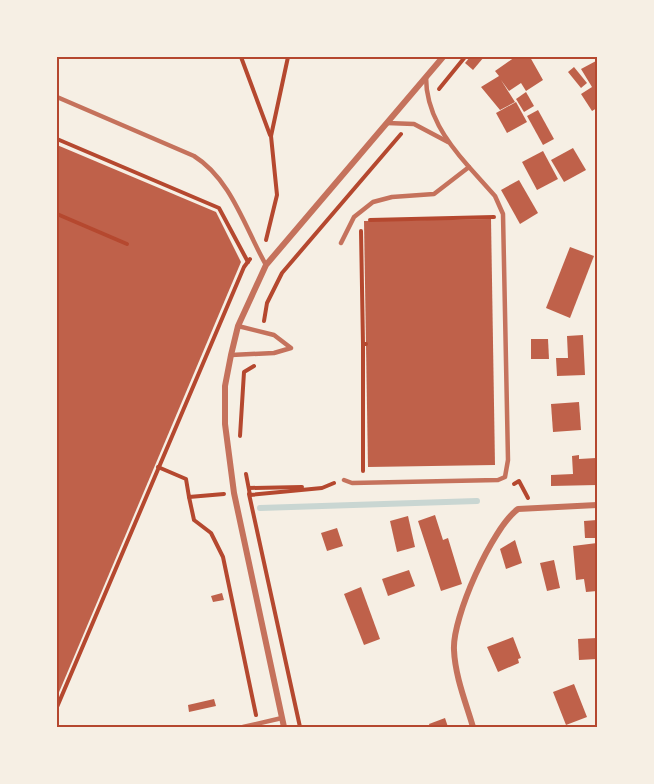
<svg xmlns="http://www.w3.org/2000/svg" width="654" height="784" viewBox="0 0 654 784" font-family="'Varela Round',sans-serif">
<rect width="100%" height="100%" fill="#f6efe4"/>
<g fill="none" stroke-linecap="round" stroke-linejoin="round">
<polyline stroke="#c9d6d2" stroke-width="6" points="260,508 477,501"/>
</g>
<g fill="#bf614a">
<polygon points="470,57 484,57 473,70 465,63"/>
<polygon points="515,57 530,57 543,80 526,91 521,83 509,91 501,80 515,102 500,110 481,87 499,76 495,71"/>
<polygon points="596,61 597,108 592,111 581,94 592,87 581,69"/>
<polygon points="574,67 587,83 581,88 568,72"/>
<polygon points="526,92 534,106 524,112 516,99"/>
<polygon points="516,102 527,122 507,133 496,113"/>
<polygon points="538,110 554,139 543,145 527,116"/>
<polygon points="57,145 216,212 241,262 57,697"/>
<polygon points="573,148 586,170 564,182 551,160"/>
<polygon points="543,151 558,179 537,190 522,162"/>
<polygon points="519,180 538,213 520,224 501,190"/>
<polygon points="491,219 495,465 368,467 364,221"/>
<polygon points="570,247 594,256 570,318 546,308"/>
<polygon points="583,335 585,375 557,376 556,358 568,358 567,336"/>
<polygon points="531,339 548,339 549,359 531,359"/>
<polygon points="579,402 581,430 553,432 551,404"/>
<polygon points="579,455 579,459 596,458 597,485 551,486 551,475 573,474 572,456"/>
<polygon points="435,515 443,540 448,538 462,584 441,591 418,521"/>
<polygon points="408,516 415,547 397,552 390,521"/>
<polygon points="597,520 597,538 585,538 584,521"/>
<polygon points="337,528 343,546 327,551 321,533"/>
<polygon points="515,540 522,563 506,569 500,549"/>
<polygon points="597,543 597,591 586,592 584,579 576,580 573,546"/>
<polygon points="554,560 560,588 547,591 540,563"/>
<polygon points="409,570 415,586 388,596 382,579"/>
<polygon points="361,587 380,639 364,645 344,594"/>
<polygon points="222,593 224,600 213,602 211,596"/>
<polygon points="513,637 521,658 518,659 519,663 498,672 487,647"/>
<polygon points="597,638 597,659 579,660 578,639"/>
<polygon points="574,684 587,717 566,725 553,692"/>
<polygon points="214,699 216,706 189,712 188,705"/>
<polygon points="445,718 448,727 430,727 429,724"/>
</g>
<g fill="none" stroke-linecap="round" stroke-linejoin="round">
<g stroke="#b5482f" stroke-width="4">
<polyline points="241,57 270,135"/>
<polyline points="439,89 465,57"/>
<polyline points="57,139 219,208 248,262"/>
<polyline points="57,214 127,244"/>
<polyline points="370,220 494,217"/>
<polyline points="361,231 363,344"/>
<polyline points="266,240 277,195 271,136 288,57"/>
<polyline points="264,321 267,303 282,273 401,134"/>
<polyline points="240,436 244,372 254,366"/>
<polyline points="158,467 186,479 189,497 224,494"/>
<polyline points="363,471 363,344 366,344"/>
<polyline points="246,474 250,495 322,488 334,483"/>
<polyline points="514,484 519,481 528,498"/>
<polyline points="249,488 302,487"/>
<polyline points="249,494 300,727"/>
<polyline points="189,497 194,520 211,533 223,557 256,715"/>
<polyline points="57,707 244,267 250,259"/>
</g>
<g stroke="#c5725c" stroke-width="4.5">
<path d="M426 77C426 113 446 141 469 167"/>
<path d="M57 97 194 156C231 179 245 228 266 265"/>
<polyline points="387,123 414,124 448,142"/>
<polyline points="341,243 354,217 373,202 392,197 434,194 469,167 495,196 503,214 508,460 505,477 498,480 352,483 344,480"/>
<polyline points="231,355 274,353 291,348 274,335 238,326"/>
<polyline points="243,727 282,718"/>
</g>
<g stroke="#c5725c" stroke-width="6">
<polyline points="284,727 234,493 225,424 225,386 231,355 238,326 266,265 443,57"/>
<path d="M473 727C466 703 455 676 454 650 452 618 492 528 518 509L597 505"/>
</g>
</g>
<rect width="654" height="784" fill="none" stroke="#f6efe4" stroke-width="117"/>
<rect x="58" y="58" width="538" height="668" fill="none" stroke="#b5482f" stroke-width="2"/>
</svg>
